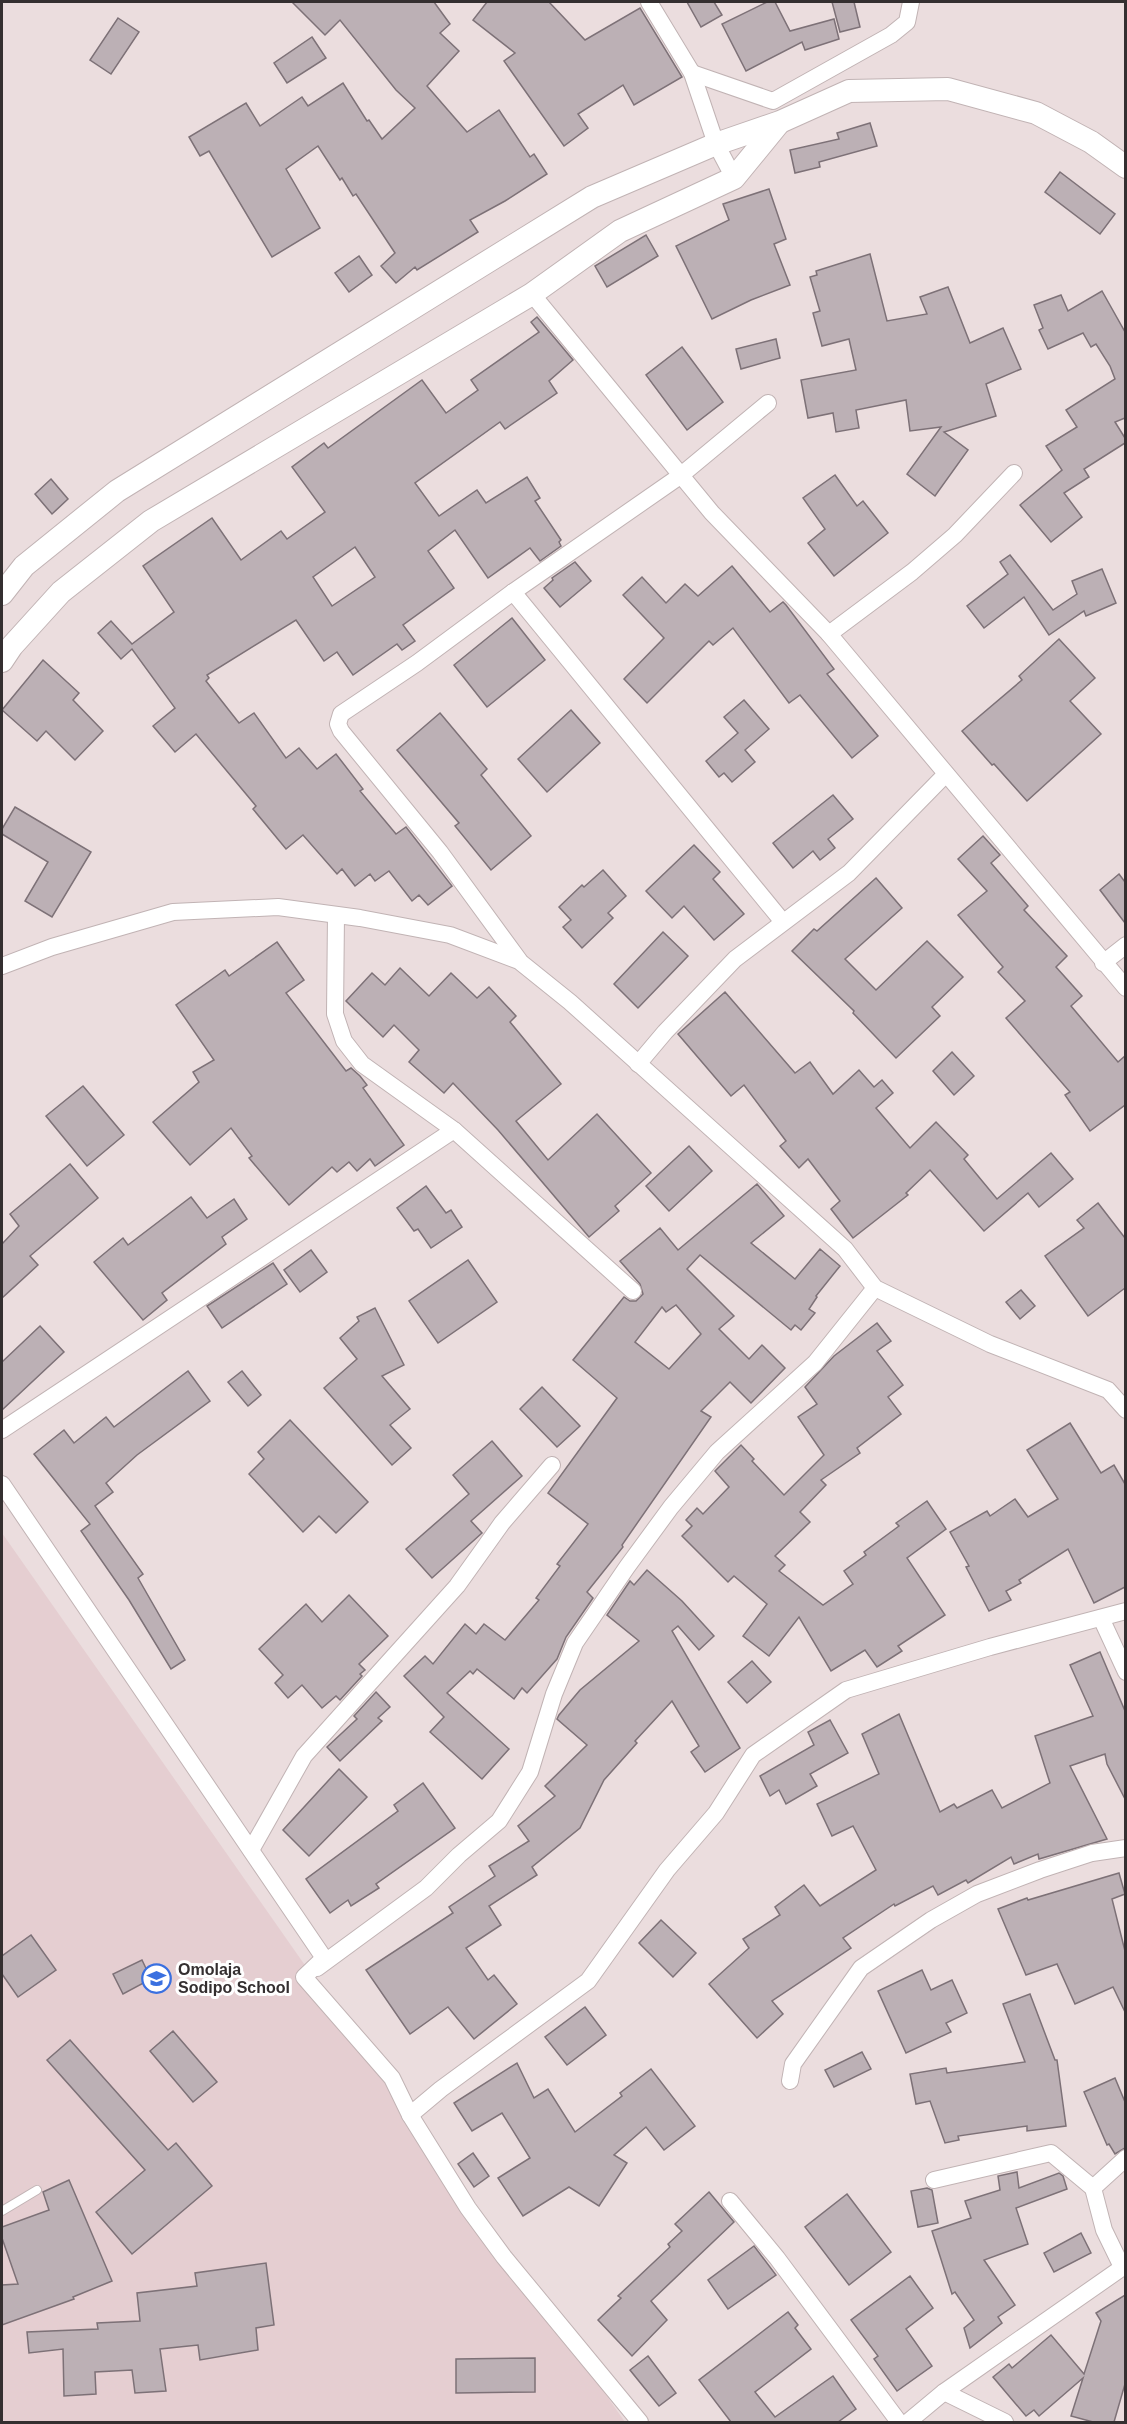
<svg xmlns="http://www.w3.org/2000/svg" width="1127" height="2424" viewBox="0 0 1127 2424" font-family="Helvetica,sans-serif">
<rect width="100%" height="100%" fill="#ebddde"/>
<polygon fill="#e5ced1" points="2,1533 625,2422 2,2422"/>
<g fill="#bcb0b5" stroke="#7d7177" stroke-width="1.5" fill-rule="evenodd">
<polygon points="292,2 434,2 450,24 440,33 459,51 427,86 467,132 499,110 530,157 534,154 547,174 505,201 470,220 478,232 417,270 415,267 396,283 381,266 395,253 356,194 353,196 342,178 340,180 318,146 286,169 320,228 272,257 209,151 200,156 189,137 246,103 260,126 302,97 308,106 343,83 367,121 369,120 382,139 415,108 396,90 340,20 325,35"/>
<polygon points="487,2 549,2 585,40 640,8 682,77 634,105 623,85 578,114 588,128 564,146 504,61 515,53 473,20"/>
<polygon points="687,2 714,2 722,15 701,27"/>
<polygon points="767,2 775,2 790,31 834,19 839,39 805,50 802,42 746,71 722,24"/>
<polygon points="832,2 854,2 860,27 840,32"/>
<polygon points="118,18 139,32 111,74 90,60"/>
<polygon points="312,37 326,58 287,83 274,63"/>
<polygon points="870,123 877,146 819,162 820,167 795,173 790,150 839,139 837,133"/>
<polygon points="1060,172 1115,214 1100,234 1045,192"/>
<polygon points="769,189 786,239 774,244 790,285 751,300 712,319 676,246 729,220 723,204"/>
<polygon points="646,235 658,256 607,287 595,266"/>
<polygon points="870,254 887,321 927,314 920,297 948,287 970,343 1003,328 1021,369 986,384 996,416 944,432 968,450 935,496 907,474 941,427 910,431 906,400 856,410 859,428 836,432 833,413 808,418 801,380 856,370 849,339 822,346 813,313 820,311 810,277 817,275 816,271"/>
<polygon points="359,256 372,275 349,292 335,273"/>
<polygon points="1102,291 1125,332 1125,418 1115,422 1125,438 1125,443 1084,469 1089,477 1064,493 1082,517 1051,542 1020,505 1062,470 1046,446 1077,427 1066,410 1115,379 1110,366 1096,344 1091,347 1083,333 1048,349 1039,330 1043,328 1034,305 1061,295 1068,311"/>
<path d="M537 317 573 360 549 381 557 393 505 429 500 422 415 483 439 516 477 490 486 503 527 477 540 498 535 501 561 540 559 542 561 546 540 561 530 548 488 578 455 530 428 551 454 588 403 625 415 641 402 650 397 644 353 675 337 652 324 661 296 620 207 675 209 678 206 681 239 723 254 713 286 758 299 748 317 769 336 754 363 789 360 791 396 834 406 827 452 886 428 905 419 895 412 901 389 871 375 881 370 874 355 886 342 869 337 874 303 835 286 849 253 809 256 806 196 734 175 752 153 726 175 708 132 649 121 659 98 633 111 621 132 644 174 612 143 566 212 518 241 560 281 531 287 539 325 512 292 467 324 443 328 448 422 380 446 413 478 390 471 380 539 332 531 322ZM355 547 375 577 332 606 313 577Z"/>
<polygon points="776,339 780,358 741,369 736,349"/>
<polygon points="682,347 723,402 687,430 646,375"/>
<polygon points="835,475 857,506 863,501 888,533 834,576 808,543 825,529 803,498"/>
<polygon points="51,479 68,499 52,514 35,494"/>
<polygon points="1010,555 1053,610 1077,594 1072,581 1102,569 1116,603 1086,616 1084,611 1049,635 1024,597 984,628 967,606 1008,574 1000,562"/>
<polygon points="575,562 591,581 560,607 544,588 553,580 552,578"/>
<polygon points="732,566 770,612 783,602 786,605 834,669 827,674 878,736 852,758 800,695 789,703 733,628 713,645 709,641 647,703 624,679 664,638 623,595 642,577 666,603 685,584 698,596"/>
<polygon points="512,618 545,660 487,707 454,665"/>
<polygon points="1059,639 1095,678 1070,701 1101,734 1027,801 994,764 992,765 962,731 1022,680 1019,676"/>
<polygon points="43,660 79,693 73,700 103,731 75,760 46,731 37,741 2,710"/>
<polygon points="744,700 769,729 745,750 755,762 732,782 724,773 719,777 706,761 738,733 724,717"/>
<polygon points="571,710 600,743 547,792 518,759"/>
<polygon points="440,713 487,769 481,775 531,836 491,870 455,826 459,823 397,750"/>
<polygon points="833,795 853,819 828,839 835,848 820,860 813,851 793,868 773,843"/>
<polygon points="15,807 91,852 52,917 25,901 48,862 2,834 2,829"/>
<polygon points="983,836 1000,855 991,863 1028,906 1024,910 1067,956 1056,967 1082,996 1071,1006 1118,1062 1125,1056 1125,1105 1090,1131 1065,1095 1070,1092 1006,1018 1025,1001 998,972 1003,967 958,915 987,891 958,859"/>
<polygon points="694,845 720,872 713,879 744,914 714,940 684,906 672,918 646,891"/>
<polygon points="603,870 626,896 608,913 613,918 582,948 563,927 571,920 559,907 582,885 584,887"/>
<polygon points="1119,874 1125,882 1125,923 1100,890"/>
<polygon points="876,878 902,908 845,959 876,990 927,941 963,977 932,1007 940,1016 896,1058 853,1013 854,1011 792,951 814,929 817,931"/>
<polygon points="663,932 688,956 638,1008 614,984"/>
<polygon points="277,942 304,980 286,993 346,1071 351,1068 360,1076 367,1085 363,1088 404,1145 375,1166 370,1159 357,1171 349,1162 337,1172 332,1167 289,1205 249,1158 252,1156 231,1128 190,1165 153,1122 199,1082 193,1072 214,1060 176,1005 225,970 229,976"/>
<polygon points="400,968 429,996 451,973 477,998 489,987 516,1016 510,1022 561,1084 516,1121 548,1160 597,1114 651,1173 615,1206 619,1211 589,1237 498,1130 453,1083 444,1093 409,1062 419,1050 394,1025 383,1037 346,1001 372,973 385,985"/>
<polygon points="725,992 795,1073 810,1062 833,1094 859,1070 874,1087 882,1080 893,1093 876,1108 910,1148 936,1122 968,1155 964,1159 997,1199 1051,1153 1073,1179 1039,1207 1028,1193 984,1231 930,1170 906,1193 908,1195 853,1238 831,1209 840,1201 808,1159 799,1168 780,1146 786,1141 744,1085 731,1096 678,1034"/>
<polygon points="952,1052 974,1076 954,1095 933,1071"/>
<polygon points="83,1086 124,1135 87,1166 46,1116"/>
<polygon points="689,1146 712,1171 669,1211 646,1186"/>
<polygon points="70,1164 98,1198 30,1256 38,1265 2,1298 2,1244 19,1226 10,1214"/>
<path d="M757 1184 784 1216 751 1243 795 1279 820 1249 840 1266 816 1296 817 1297 809 1309 815 1313 801 1330 795 1325 791 1330 700 1255 687 1269 734 1316 719 1329 749 1359 762 1345 785 1368 751 1403 730 1382 701 1411 711 1417 622 1545 623 1547 587 1592 593 1598 566 1637 557 1659 527 1693 522 1688 514 1699 477 1669 473 1674 470 1671 447 1693 509 1749 482 1779 430 1732 444 1717 404 1676 425 1656 433 1664 465 1624 476 1634 484 1624 505 1640 539 1600 536 1598 560 1566 557 1564 588 1524 548 1493 617 1398 573 1360 624 1297 630 1301H636L643 1294 640 1284 620 1261 660 1228 678 1250ZM676 1305 701 1334 669 1369 635 1342 662 1307 666 1312Z"/>
<polygon points="426,1186 446,1213 451,1210 462,1227 431,1248 418,1229 414,1231 397,1208"/>
<polygon points="191,1197 207,1218 234,1199 247,1219 222,1237 226,1244 162,1293 167,1300 143,1320 94,1262 123,1238 128,1245"/>
<polygon points="1098,1203 1125,1238 1125,1288 1088,1316 1045,1256 1084,1228 1077,1220"/>
<polygon points="311,1250 327,1272 300,1292 284,1270"/>
<polygon points="468,1260 497,1302 438,1343 409,1301"/>
<polygon points="273,1263 287,1284 222,1328 207,1306"/>
<polygon points="1021,1290 1035,1306 1020,1319 1006,1302"/>
<polygon points="375,1308 404,1365 382,1376 410,1409 390,1425 411,1448 392,1465 324,1388 357,1359 340,1338 359,1321 357,1317"/>
<polygon points="877,1323 891,1341 877,1351 903,1385 888,1397 901,1414 857,1448 860,1453 821,1480 826,1485 800,1512 810,1522 775,1556 785,1565 779,1571 823,1605 853,1584 844,1571 866,1555 864,1552 899,1526 896,1523 927,1501 946,1529 907,1558 945,1615 898,1646 902,1651 877,1667 865,1650 831,1671 799,1617 769,1656 743,1636 767,1604 734,1576 728,1582 682,1536 692,1526 686,1520 697,1508 703,1514 729,1487 715,1471 741,1445 754,1459 752,1461 784,1495 824,1455 798,1417 817,1404 805,1387 834,1356"/>
<polygon points="40,1326 64,1352 2,1410 2,1362"/>
<polygon points="188,1371 210,1401 137,1455 106,1483 113,1492 95,1506 143,1574 138,1578 185,1660 171,1669 129,1600 81,1531 90,1524 34,1454 64,1430 74,1443 106,1417 114,1427"/>
<polygon points="242,1371 261,1395 248,1406 228,1382"/>
<polygon points="542,1387 580,1426 557,1447 520,1409"/>
<polygon points="290,1420 368,1502 336,1533 319,1516 303,1532 249,1474 264,1459 258,1452"/>
<polygon points="1070,1423 1101,1473 1114,1465 1125,1484 1125,1587 1094,1603 1068,1549 1019,1580 1021,1583 1006,1591 1011,1600 989,1611 966,1567 969,1566 950,1532 987,1511 990,1516 1015,1499 1028,1517 1058,1499 1027,1450"/>
<polygon points="492,1441 522,1476 471,1521 482,1533 432,1578 406,1549 469,1494 453,1475"/>
<polygon points="647,1570 682,1601 714,1636 699,1650 678,1626 672,1631 740,1748 705,1772 691,1752 699,1746 672,1701 635,1741 637,1743 604,1780 580,1828 532,1867 537,1875 489,1906 501,1925 466,1948 488,1980 494,1975 517,2004 474,2039 448,2007 410,2034 366,1970 453,1913 449,1907 495,1876 489,1866 529,1841 518,1826 555,1796 545,1786 587,1745 557,1719 559,1715 580,1690 639,1641 607,1615 630,1581 634,1585"/>
<polygon points="349,1595 388,1636 359,1664 365,1670 360,1674 362,1676 340,1700 336,1696 322,1708 302,1685 288,1698 275,1683 283,1675 259,1649 306,1604 322,1622"/>
<polygon points="1100,1652 1125,1711 1125,1799 1107,1764 1105,1754 1070,1766 1107,1839 1039,1859 1038,1854 1014,1864 1011,1857 968,1883 966,1880 938,1895 933,1886 895,1906 894,1904 843,1938 851,1948 772,2001 783,2014 757,2038 709,1984 749,1948 743,1939 780,1915 775,1907 804,1885 820,1906 876,1870 853,1826 832,1836 817,1804 879,1774 862,1734 899,1714 940,1812 954,1804 957,1808 992,1790 1002,1808 1050,1783 1035,1736 1093,1716 1070,1665"/>
<polygon points="752,1661 771,1682 747,1703 728,1682"/>
<polygon points="376,1692 390,1707 378,1718 382,1721 340,1761 327,1747 357,1719 354,1716"/>
<polygon points="830,1720 848,1753 810,1774 817,1786 786,1804 779,1790 770,1796 760,1776 814,1745 808,1732"/>
<polygon points="339,1769 367,1797 309,1856 283,1830"/>
<polygon points="423,1783 455,1828 376,1884 379,1888 351,1906 348,1900 330,1913 306,1879 398,1811 394,1805"/>
<polygon points="1119,1873 1125,1894 1112,1899 1125,1951 1125,2012 1113,1987 1075,2004 1057,1964 1026,1975 998,1909 1027,1898 1028,1900"/>
<polygon points="661,1920 696,1953 673,1977 639,1943"/>
<polygon points="31,1935 56,1970 18,1997 2,1974 2,1956"/>
<polygon points="142,1960 151,1979 123,1994 113,1974"/>
<polygon points="922,1970 931,1990 952,1980 967,2013 946,2023 951,2032 906,2053 878,1991"/>
<polygon points="1030,1994 1055,2060 1057,2060 1066,2126 1027,2131 1027,2126 958,2136 959,2140 945,2143 930,2101 916,2104 910,2074 946,2068 947,2073 1025,2062 1003,2004"/>
<polygon points="585,2007 606,2035 567,2065 545,2037"/>
<polygon points="173,2031 217,2082 193,2102 150,2051"/>
<polygon points="70,2040 168,2150 176,2143 212,2186 132,2254 96,2212 145,2170 47,2060"/>
<polygon points="862,2052 871,2069 834,2087 825,2070"/>
<polygon points="517,2063 534,2098 548,2089 575,2132 622,2096 620,2093 651,2069 695,2126 664,2150 646,2127 614,2155 627,2163 599,2206 569,2187 523,2216 498,2178 530,2158 502,2113 472,2131 454,2103"/>
<polygon points="1115,2078 1125,2102 1125,2148 1115,2154 1109,2144 1107,2145 1084,2092"/>
<polygon points="473,2153 489,2176 474,2187 458,2164"/>
<polygon points="1017,2172 1019,2188 1059,2173 1063,2176 1067,2189 1016,2208 1028,2244 984,2260 1015,2305 998,2317 1002,2323 970,2348 964,2328 974,2320 955,2292 952,2294 932,2231 971,2218 965,2201 1000,2190 998,2176"/>
<polygon points="69,2180 112,2281 73,2297 74,2299 2,2325 2,2285 18,2284 2,2238 2,2227 49,2210 43,2192"/>
<polygon points="927,2188 932,2190 938,2223 918,2227 911,2191"/>
<polygon points="709,2192 734,2222 651,2301 667,2320 632,2356 598,2320 621,2298 618,2296 670,2247 668,2244 682,2231 675,2224"/>
<polygon points="847,2194 891,2252 849,2285 805,2227"/>
<polygon points="1081,2233 1091,2253 1054,2272 1044,2253"/>
<polygon points="754,2246 776,2275 728,2309 708,2280"/>
<polygon points="266,2263 274,2325 256,2328 258,2350 200,2360 198,2345 160,2349 166,2391 135,2393 132,2370 95,2372 96,2394 64,2396 63,2349 29,2353 27,2332 98,2329 97,2323 140,2321 137,2293 197,2286 195,2273"/>
<polygon points="910,2276 933,2308 906,2329 932,2366 897,2391 874,2359 878,2356 851,2320"/>
<polygon points="1125,2295 1125,2384 1114,2422 1093,2422 1071,2416 1083,2378 1039,2416 1034,2410 1026,2416 993,2377 1009,2364 1012,2368 1051,2335 1084,2374 1101,2321 1096,2313"/>
<polygon points="788,2312 798,2325 795,2328 811,2349 755,2392 775,2417 833,2376 856,2409 838,2422 731,2422 699,2380"/>
<polygon points="648,2356 676,2393 659,2406 630,2370"/>
<polygon points="535,2358 535,2392 456,2393 456,2359"/>
</g>
<g fill="none" stroke-linecap="round" stroke-linejoin="round">
<defs>
<polyline id="lane" points="2,2211 37,2190"/>
<g id="street">
<polyline points="649,2 692,73 716,144 734,178"/>
<polyline points="692,73 773,101 891,35 907,22 911,2"/>
<polyline points="532,294 712,513 829,634 1126,988"/>
<polyline points="513,592 783,922"/>
<polyline points="829,634 912,572 955,535 1014,473"/>
<polyline points="336,915 335,1014 344,1041 362,1064 454,1130 633,1291"/>
<polyline points="519,960 440,852 341,731 338,724 341,714 417,663 513,592 680,476 768,403"/>
<polyline points="1103,963 1126,945"/>
<polyline points="2,966 52,947 173,912 278,907 360,918 450,935 519,961 570,1002 845,1249 875,1288 990,1344 1108,1390 1126,1410"/>
<polyline points="638,1064 665,1032 735,959 849,873 946,774"/>
<polyline points="2,1430 454,1130"/>
<polyline points="2,1484 324,1958 304,1977 392,2078 410,2115 468,2208 504,2257 640,2422"/>
<polyline points="1101,1618 1126,1672"/>
<polyline points="251,1850 304,1756 457,1586 502,1523 552,1465"/>
<polyline points="317,1968 426,1888 459,1855 499,1821 530,1772 554,1694 575,1643 627,1567 671,1507 717,1452 815,1363 875,1288"/>
<polyline points="790,2081 793,2064 861,1968 931,1920 977,1894 1040,1870 1092,1853 1126,1848"/>
<polyline points="410,2115 441,2089 588,1981 667,1870 716,1813 753,1755 846,1690 990,1647 1126,1611"/>
<polyline points="934,2180 1051,2153 1093,2188 1126,2158"/>
<polyline points="1093,2188 1104,2230 1122,2267"/>
<polyline points="730,2201 777,2258 899,2422"/>
<polyline points="944,2392 1005,2422"/>
<polyline points="908,2422 944,2392 1126,2265"/>
</g>
<g id="secondary">
<polyline points="2,594 24,566 117,491 592,197 716,144 780,122 849,91 948,89 1036,113 1091,142 1126,167"/>
<polyline points="2,661 12,646 61,592 151,521 532,294 620,231 734,178 779,123"/>
</g>
</defs>
<use href="#lane" stroke="#c1b3b4" stroke-width="10"/>
<use href="#street" stroke="#c1b3b4" stroke-width="18"/>
<use href="#secondary" stroke="#c1b3b4" stroke-width="24"/>
<use href="#lane" stroke="#fff" stroke-width="8"/>
<use href="#street" stroke="#fff" stroke-width="16"/>
<use href="#secondary" stroke="#fff" stroke-width="22"/>
</g>
<defs>
<symbol id="school-ring" viewBox="-11 -11 22 22"><circle r="9.5" fill="#fff" stroke="#3a70e0" stroke-width="1.5"/><path d="M0-5L7-2L0 1L-7-2ZM-4 1L0 2.5L4 1V4Q0 6-4 4Z" fill="#3a70e0"/></symbol>
</defs>
<g fill-rule="evenodd">
<use href="#school-ring" x="140" y="1962" width="33" height="33"/>
</g>
<g text-anchor="middle" dominant-baseline="central" stroke-width="6" stroke-linejoin="round" paint-order="stroke">
<g font-size="16" font-weight="bold" fill="#342f30" stroke="#fff" text-anchor="start">
<text x="178" y="1969">Omolaja<tspan x="178" dy="18">Sodipo School</tspan></text>
</g>
</g>
<rect width="1127" height="2424" fill="none" stroke="#342f30" stroke-width="6"/>
</svg>
